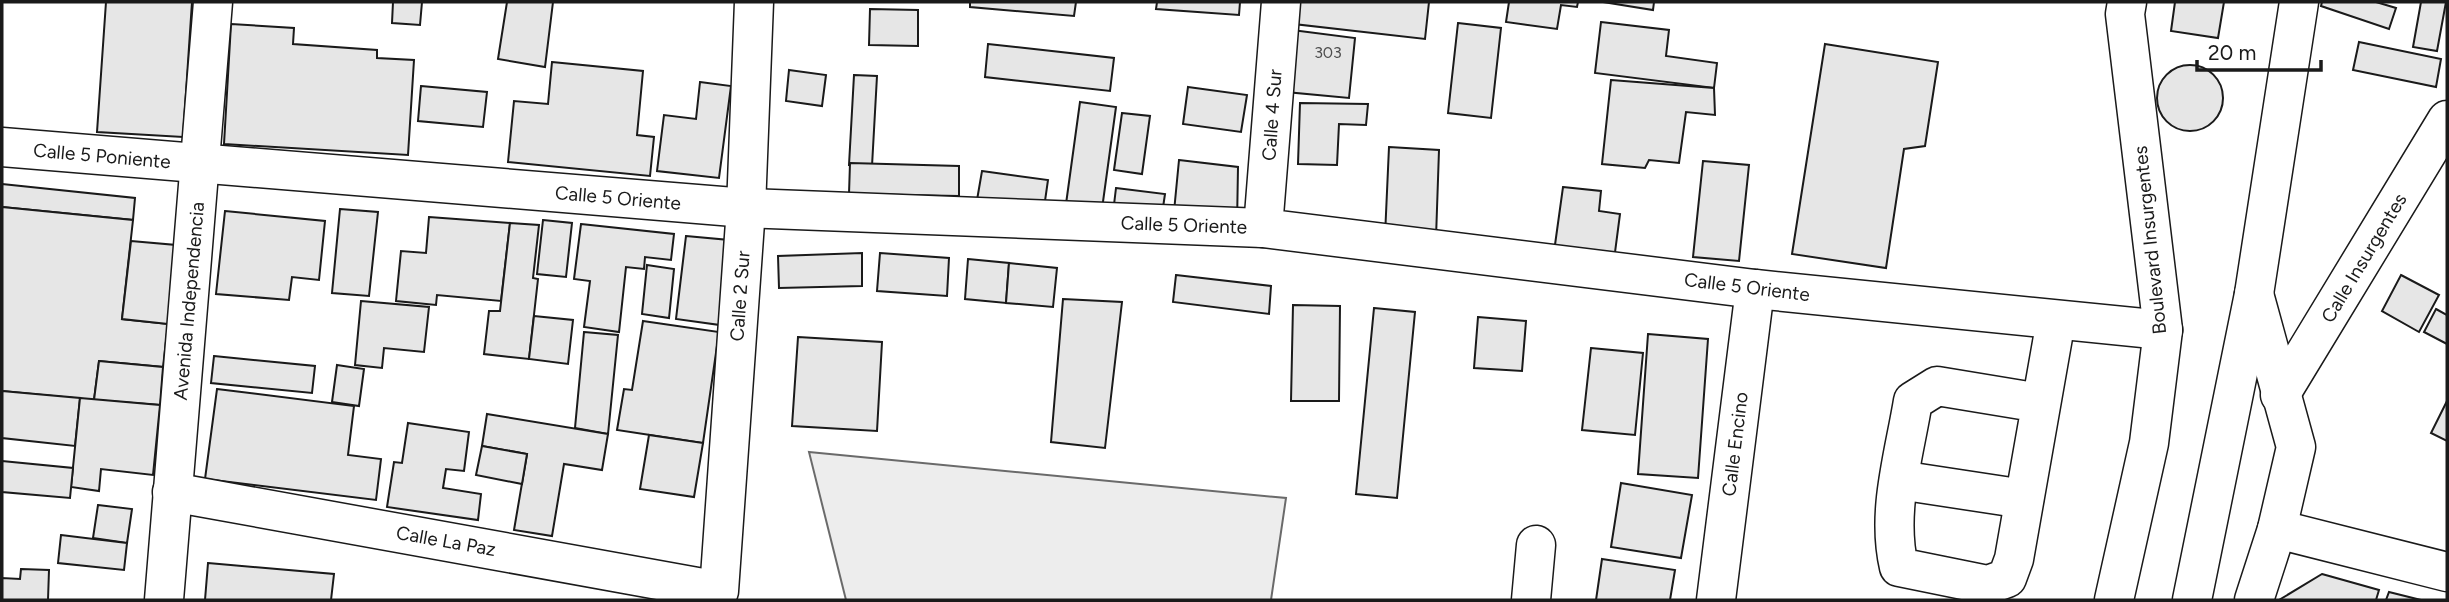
<svg xmlns="http://www.w3.org/2000/svg" width="2449" height="602" viewBox="0 0 2449 602" font-family="Figtree,sans-serif">
<rect width="100%" height="100%" fill="#fff"/>
<polygon fill="#ededed" stroke="#6a6a6a" stroke-width="2" points="809,452 1286,498 1271,600 846,600"/>
<g fill="#e6e6e6" stroke="#1a1a1a" stroke-width="2">
<polygon points="106,2 192,2 183,137 97,132"/>
<polygon points="393,2 422,2 420,25 392,23"/>
<polygon points="507,2 553,2 545,67 498,59"/>
<polygon points="970,2 1076,2 1074,16 970,7"/>
<polygon points="1157,2 1240,2 1239,15 1156,9"/>
<polygon points="1297,2 1429,2 1425,39 1294,24"/>
<polygon points="1509,2 1578,2 1577,7 1561,5 1557,29 1506,22"/>
<polygon points="1603,2 1654,2 1653,10"/>
<polygon points="2175,2 2224,2 2218,38 2171,31"/>
<polygon points="2322,2 2376,2 2396,8 2389,29 2321,6"/>
<polygon points="2421,2 2446,2 2437,51 2413,47"/>
<polygon points="870,9 918,10 918,46 869,45"/>
<polygon points="1601,22 1669,30 1666,56 1717,63 1714,88 1595,73"/>
<polygon points="1458,23 1501,28 1491,118 1448,113"/>
<polygon points="231,24 294,28 293,44 377,50 377,58 414,60 408,155 224,144"/>
<polygon points="1292,30 1355,38 1349,98 1286,92"/>
<polygon points="2359,42 2441,59 2436,87 2353,70"/>
<polygon points="988,44 1114,58 1110,91 985,77"/>
<polygon points="1825,44 1938,62 1925,146 1904,149 1886,268 1792,254"/>
<polygon points="552,62 643,71 637,135 654,137 650,176 508,162 514,101 548,104"/>
<circle cx="2190" cy="98" r="33"/>
<polygon points="789,70 826,75 822,106 786,101"/>
<polygon points="854,75 877,76 872,166 849,165"/>
<polygon points="1611,80 1714,88 1715,115 1686,112 1679,163 1649,160 1645,168 1602,164"/>
<polygon points="700,82 731,86 719,178 657,171 664,115 696,119"/>
<polygon points="421,86 487,92 483,127 418,121"/>
<polygon points="1188,87 1247,95 1241,132 1183,124"/>
<polygon points="1080,102 1116,107 1102,209 1066,204"/>
<polygon points="1300,103 1368,104 1366,125 1339,124 1337,165 1298,164"/>
<polygon points="1122,113 1150,116 1142,174 1114,170"/>
<polygon points="1389,147 1439,150 1436,238 1385,236"/>
<polygon points="1179,160 1238,167 1237,225 1173,222"/>
<polygon points="1703,161 1749,165 1739,261 1693,257"/>
<polygon points="850,163 959,166 959,196 849,194"/>
<polygon points="982,171 1048,180 1044,208 977,200"/>
<polygon points="2,184 135,198 133,220 2,207"/>
<polygon points="1563,187 1601,191 1599,211 1620,214 1614,260 1554,252"/>
<polygon points="1116,188 1165,194 1161,221 1113,213"/>
<polygon points="2,207 133,220 122,319 168,324 163,367 99,361 94,400 2,391"/>
<polygon points="340,209 378,212 369,296 332,293"/>
<polygon points="225,211 325,221 319,280 292,277 289,300 216,294"/>
<polygon points="429,217 510,223 501,301 437,295 436,305 396,301 401,251 426,253"/>
<polygon points="543,220 572,223 566,277 537,274"/>
<polygon points="510,223 539,225 533,278 538,279 529,359 484,354 489,311 500,311"/>
<polygon points="581,224 674,234 671,260 645,257 644,269 626,267 619,332 584,327 590,281 574,279"/>
<polygon points="686,236 729,240 720,325 676,319"/>
<polygon points="131,241 176,245 168,324 122,319"/>
<polygon points="862,253 862,286 779,288 778,256"/>
<polygon points="880,253 949,258 947,296 877,291"/>
<polygon points="968,259 1009,263 1006,303 965,299"/>
<polygon points="1009,263 1057,268 1053,307 1006,303"/>
<polygon points="647,265 674,269 669,318 642,314"/>
<polygon points="1176,275 1271,286 1269,314 1173,302"/>
<polygon points="2401,275 2439,295 2419,332 2382,311"/>
<polygon points="1063,299 1122,302 1105,448 1051,442"/>
<polygon points="361,301 429,307 424,352 384,348 382,368 355,365"/>
<polygon points="1293,305 1340,306 1339,401 1291,401"/>
<polygon points="1374,308 1415,312 1397,498 1356,494"/>
<polygon points="2436,309 2447,315 2447,344 2424,332"/>
<polygon points="534,316 573,320 568,364 529,359"/>
<polygon points="1478,317 1526,321 1522,371 1474,368"/>
<polygon points="643,321 719,332 703,443 617,430 624,389 632,390"/>
<polygon points="584,332 618,335 608,434 575,428"/>
<polygon points="1648,334 1708,339 1698,478 1638,474"/>
<polygon points="798,337 882,342 877,431 792,426"/>
<polygon points="1591,348 1643,353 1635,435 1582,430"/>
<polygon points="214,356 315,366 312,393 211,383"/>
<polygon points="99,361 163,367 160,405 94,400"/>
<polygon points="337,365 364,369 359,406 332,402"/>
<polygon points="217,389 354,406 348,455 381,459 376,500 205,479"/>
<polygon points="2,391 80,398 75,446 2,438"/>
<polygon points="80,398 160,405 153,475 101,469 99,491 71,487"/>
<polygon points="2447,401 2447,441 2431,433"/>
<polygon points="487,414 608,434 602,470 564,464 552,536 514,530 527,454 482,446"/>
<polygon points="408,423 469,432 464,471 446,469 443,488 481,494 478,520 387,507 394,462 402,463"/>
<polygon points="649,435 703,443 694,497 640,489"/>
<polygon points="482,446 527,454 522,484 476,475"/>
<polygon points="2,461 73,468 70,498 2,492"/>
<polygon points="1621,483 1692,495 1681,558 1611,547"/>
<polygon points="98,505 132,509 127,543 93,538"/>
<polygon points="61,535 127,543 124,570 58,563"/>
<polygon points="1602,559 1675,570 1670,600 1596,600"/>
<polygon points="208,563 334,574 331,600 205,600"/>
<polygon points="21,569 49,570 48,600 2,600 2,578 20,579"/>
<polygon points="2322,574 2379,590 2376,600 2279,600"/>
<polygon points="2389,592 2421,600 2386,600"/>
</g>
<g fill="none" stroke-linecap="round" stroke-linejoin="round">
<defs>
<g id="minor">
<polyline points="2,147 746,208 1263,228"/>
<polyline points="2254,294 2296,447 2277,529 2254,600"/>
<polyline points="2280,395 2447,120"/>
<path d="M2040 403 1937 386 1913 401C1904 456 1886 512 1899 567L1988 585 2007 578 2014 559 2056 320"/>
<polyline points="1899,480 2024,499"/>
<polyline points="172,492 719,591 746,208 754,2"/>
<polyline points="2277,529 2447,572"/>
<polyline points="1531,600 1536,545"/>
<polyline points="1716,600 1755,289"/>
</g>
<g id="major">
<polyline points="1281,2 1263,228 1755,289 2163,330"/>
<polyline points="164,600 213,2"/>
<polyline points="2114,600 2149,443 2163,330 2125,14 2127,2"/>
<polyline points="2192,600 2254,294 2299,2"/>
</g>
</defs>
<use href="#minor" stroke="#1a1a1a" stroke-width="41"/>
<use href="#major" stroke="#1a1a1a" stroke-width="41"/>
<use href="#minor" stroke="#fff" stroke-width="38"/>
<use href="#major" stroke="#fff" stroke-width="38"/>
</g>
<g text-anchor="middle" dominant-baseline="central" stroke-width="5" stroke-linejoin="round" paint-order="stroke">
<g font-size="16" fill="#4d4d4d">
<text x="1328" y="52">303</text>
</g>
<g font-size="19" fill="#1a1a1a" stroke="#fff">
<text transform="translate(1272 115) rotate(-86)">Calle 4 Sur</text>
<text transform="translate(102 156) rotate(5)">Calle 5 Poniente</text>
<text transform="translate(618 198) rotate(5)">Calle 5 Oriente</text>
<text transform="translate(1184 225) rotate(2)">Calle 5 Oriente</text>
<text transform="translate(2150 240) rotate(-96)">Boulevard Insurgentes</text>
<text transform="translate(2364 258) rotate(-59)">Calle Insurgentes</text>
<text transform="translate(1747 287) rotate(7)">Calle 5 Oriente</text>
<text transform="translate(740 296) rotate(-86)">Calle 2 Sur</text>
<text transform="translate(189 301) rotate(-85)">Avenida Independencia</text>
<text transform="translate(1735 444) rotate(-83)">Calle Encino</text>
<text transform="translate(446 541) rotate(10)">Calle La Paz</text>
</g>
</g>
<rect width="2449" height="602" fill="none" stroke="#1a1a1a" stroke-width="7"/>
<path d="M2197 60v10h124v-10" fill="none" stroke="#1a1a1a" stroke-width="3.5"/>
<text x="2208" y="60" font-size="21" fill="#1a1a1a" stroke="#ffffff" stroke-width="5" paint-order="stroke">20 m</text>
</svg>
